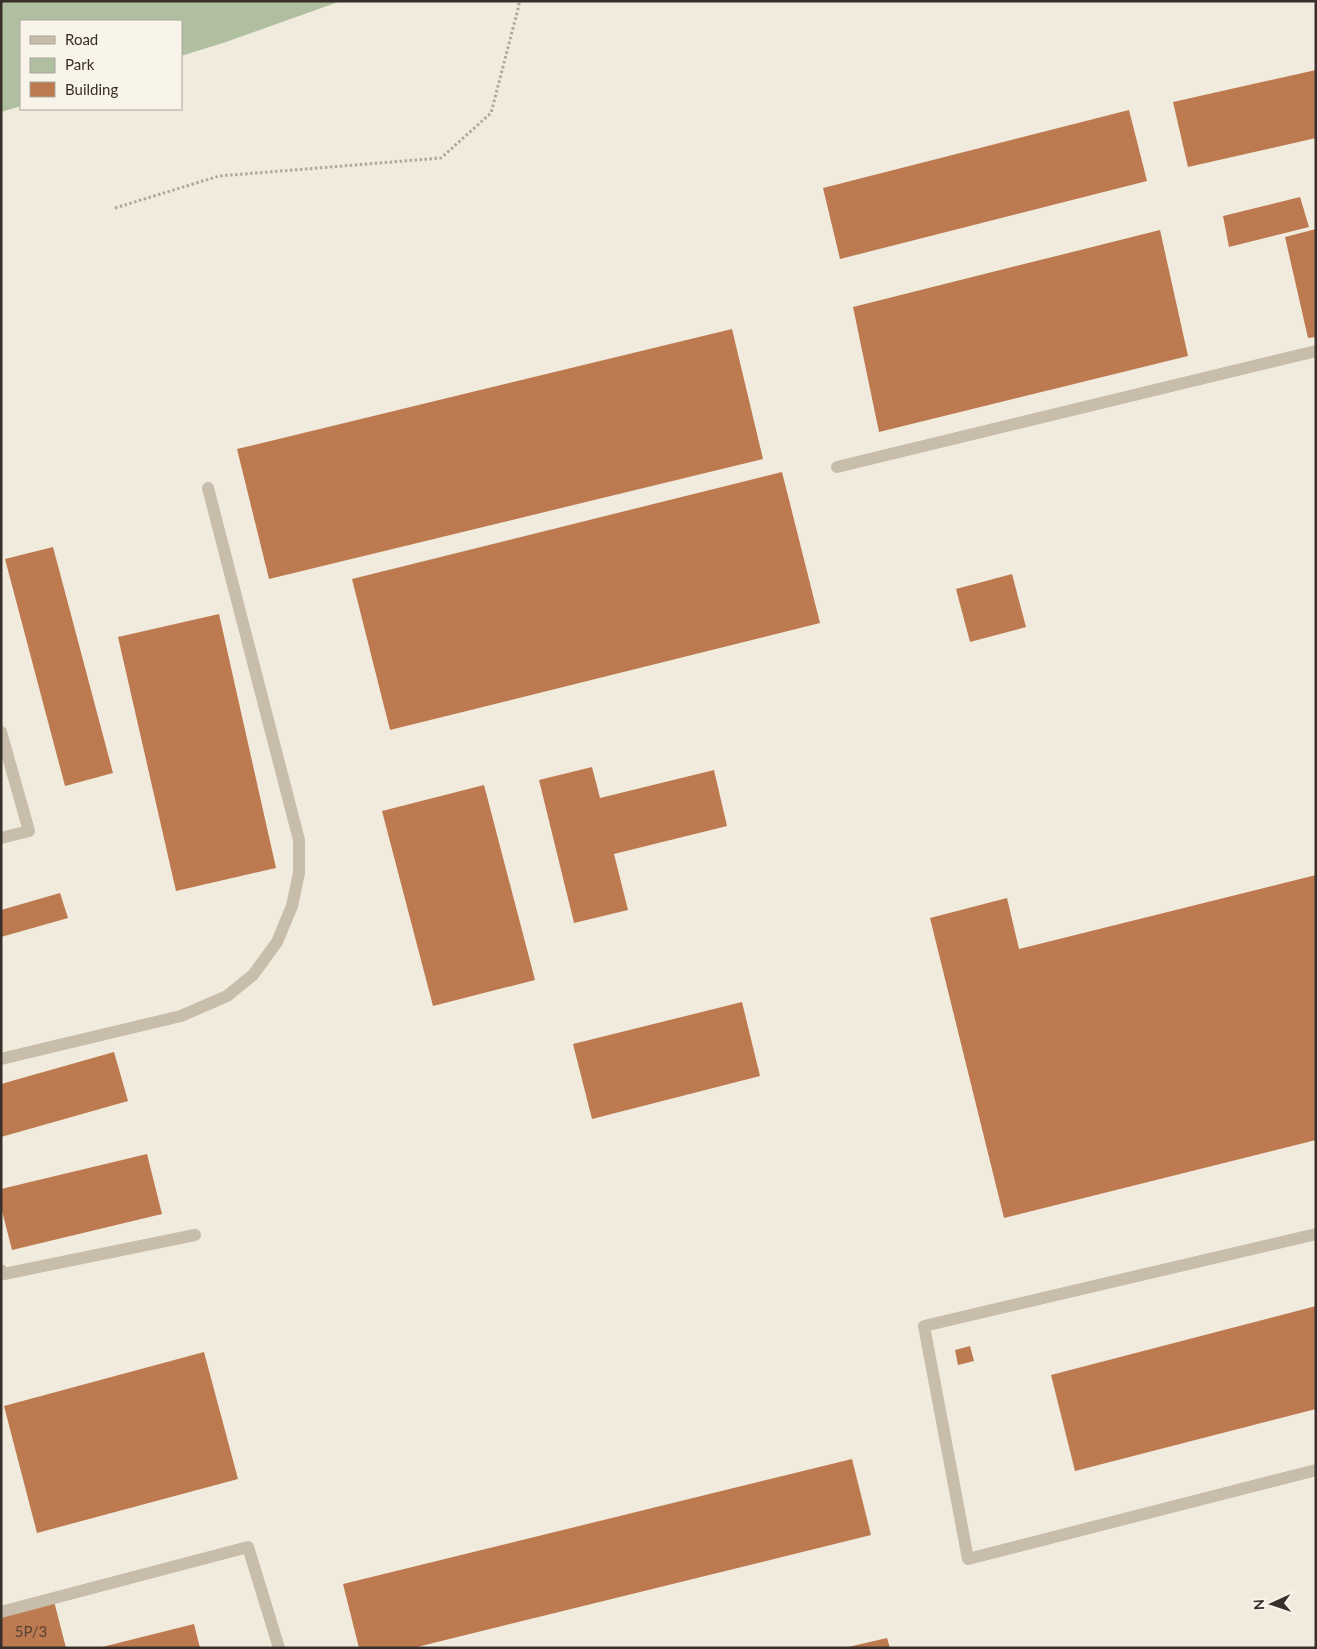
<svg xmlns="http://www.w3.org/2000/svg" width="1317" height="1649" viewBox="0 0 1317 1649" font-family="Lato,sans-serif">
<rect width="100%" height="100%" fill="#f1ebde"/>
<polygon fill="#b0bf9f" points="1,1 341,1 226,42 181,56 181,21 21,21 21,106 1,112"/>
<g fill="#bd7a50">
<polygon points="1316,70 1316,138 1188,167 1173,102"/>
<polygon points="1129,110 1147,181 840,259 823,188"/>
<polygon points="1300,197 1309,227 1229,247 1223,216"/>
<polygon points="1316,229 1316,337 1308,338 1285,237"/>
<polygon points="1160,230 1188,356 879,432 853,307"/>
<polygon points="732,329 763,459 269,579 237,449"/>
<polygon points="782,472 820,623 390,730 352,579"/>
<polygon points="53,547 113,773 65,786 5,559"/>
<polygon points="1012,574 1026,627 970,642 956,589"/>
<polygon points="219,614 276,868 176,891 118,637"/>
<polygon points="592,767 600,798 714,770 727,826 614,854 628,910 574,923 539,780"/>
<polygon points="484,785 535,980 433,1006 382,811"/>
<polygon points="1316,875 1316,1140 1004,1218 930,918 1007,898 1019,949"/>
<polygon points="60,893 68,918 1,937 1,910"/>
<polygon points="742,1002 760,1076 592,1119 573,1044"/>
<polygon points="114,1052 128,1101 1,1137 1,1084"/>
<polygon points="147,1154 162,1214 12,1250 1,1207 1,1189"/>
<polygon points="1316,1306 1316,1409 1075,1471 1051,1375"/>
<polygon points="970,1346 974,1361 958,1365 955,1350"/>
<polygon points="204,1352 238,1479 37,1533 4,1406"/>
<polygon points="852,1459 871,1535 413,1648 359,1648 343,1584"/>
<polygon points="54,1601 66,1648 1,1648 1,1614"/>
<polygon points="194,1624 200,1648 102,1648 102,1647"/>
<polygon points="887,1638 890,1648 848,1648 848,1647"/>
</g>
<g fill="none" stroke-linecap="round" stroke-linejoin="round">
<polyline stroke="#b4a795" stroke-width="3" stroke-dasharray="2.5 2.5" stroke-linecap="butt" points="115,208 219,176 441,158 491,113 519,5 518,1"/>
<g stroke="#c8bcab" stroke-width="12">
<polyline points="837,467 1316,351"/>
<polyline points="1,732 29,831 1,838"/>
<polyline points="1,1059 181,1016 227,996 253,975 277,942 292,906 299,873 299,840 208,488"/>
<polyline points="1316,1234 924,1326 968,1559 1316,1470"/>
<polyline points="1,1270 4,1274 195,1235"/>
<polyline points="1,1612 248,1547 279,1648"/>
</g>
</g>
<g text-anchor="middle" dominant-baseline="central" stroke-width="4" stroke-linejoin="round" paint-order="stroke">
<g font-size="15" fill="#584234">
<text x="31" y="1631">5Р/3</text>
</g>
</g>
<rect width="1317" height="1649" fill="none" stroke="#37302a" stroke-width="5"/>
<rect x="20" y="20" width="162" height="90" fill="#f9f4ea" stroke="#aba69d"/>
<rect x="30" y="36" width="25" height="8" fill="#c8bcab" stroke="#aba69d"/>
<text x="65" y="45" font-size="15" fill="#37302a">Road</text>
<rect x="30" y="58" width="25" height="15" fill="#b0bf9f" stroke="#aba69d"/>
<text x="65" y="70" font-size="15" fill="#37302a">Park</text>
<rect x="30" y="82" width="25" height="15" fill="#bd7a50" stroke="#aba69d"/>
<text x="65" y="95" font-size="15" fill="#37302a">Building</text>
<g transform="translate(1272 1604) rotate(267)" stroke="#f9f4ea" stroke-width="4" paint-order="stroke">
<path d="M0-4L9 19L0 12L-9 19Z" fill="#37302a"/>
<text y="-8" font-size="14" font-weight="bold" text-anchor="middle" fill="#37302a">N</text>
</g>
</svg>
